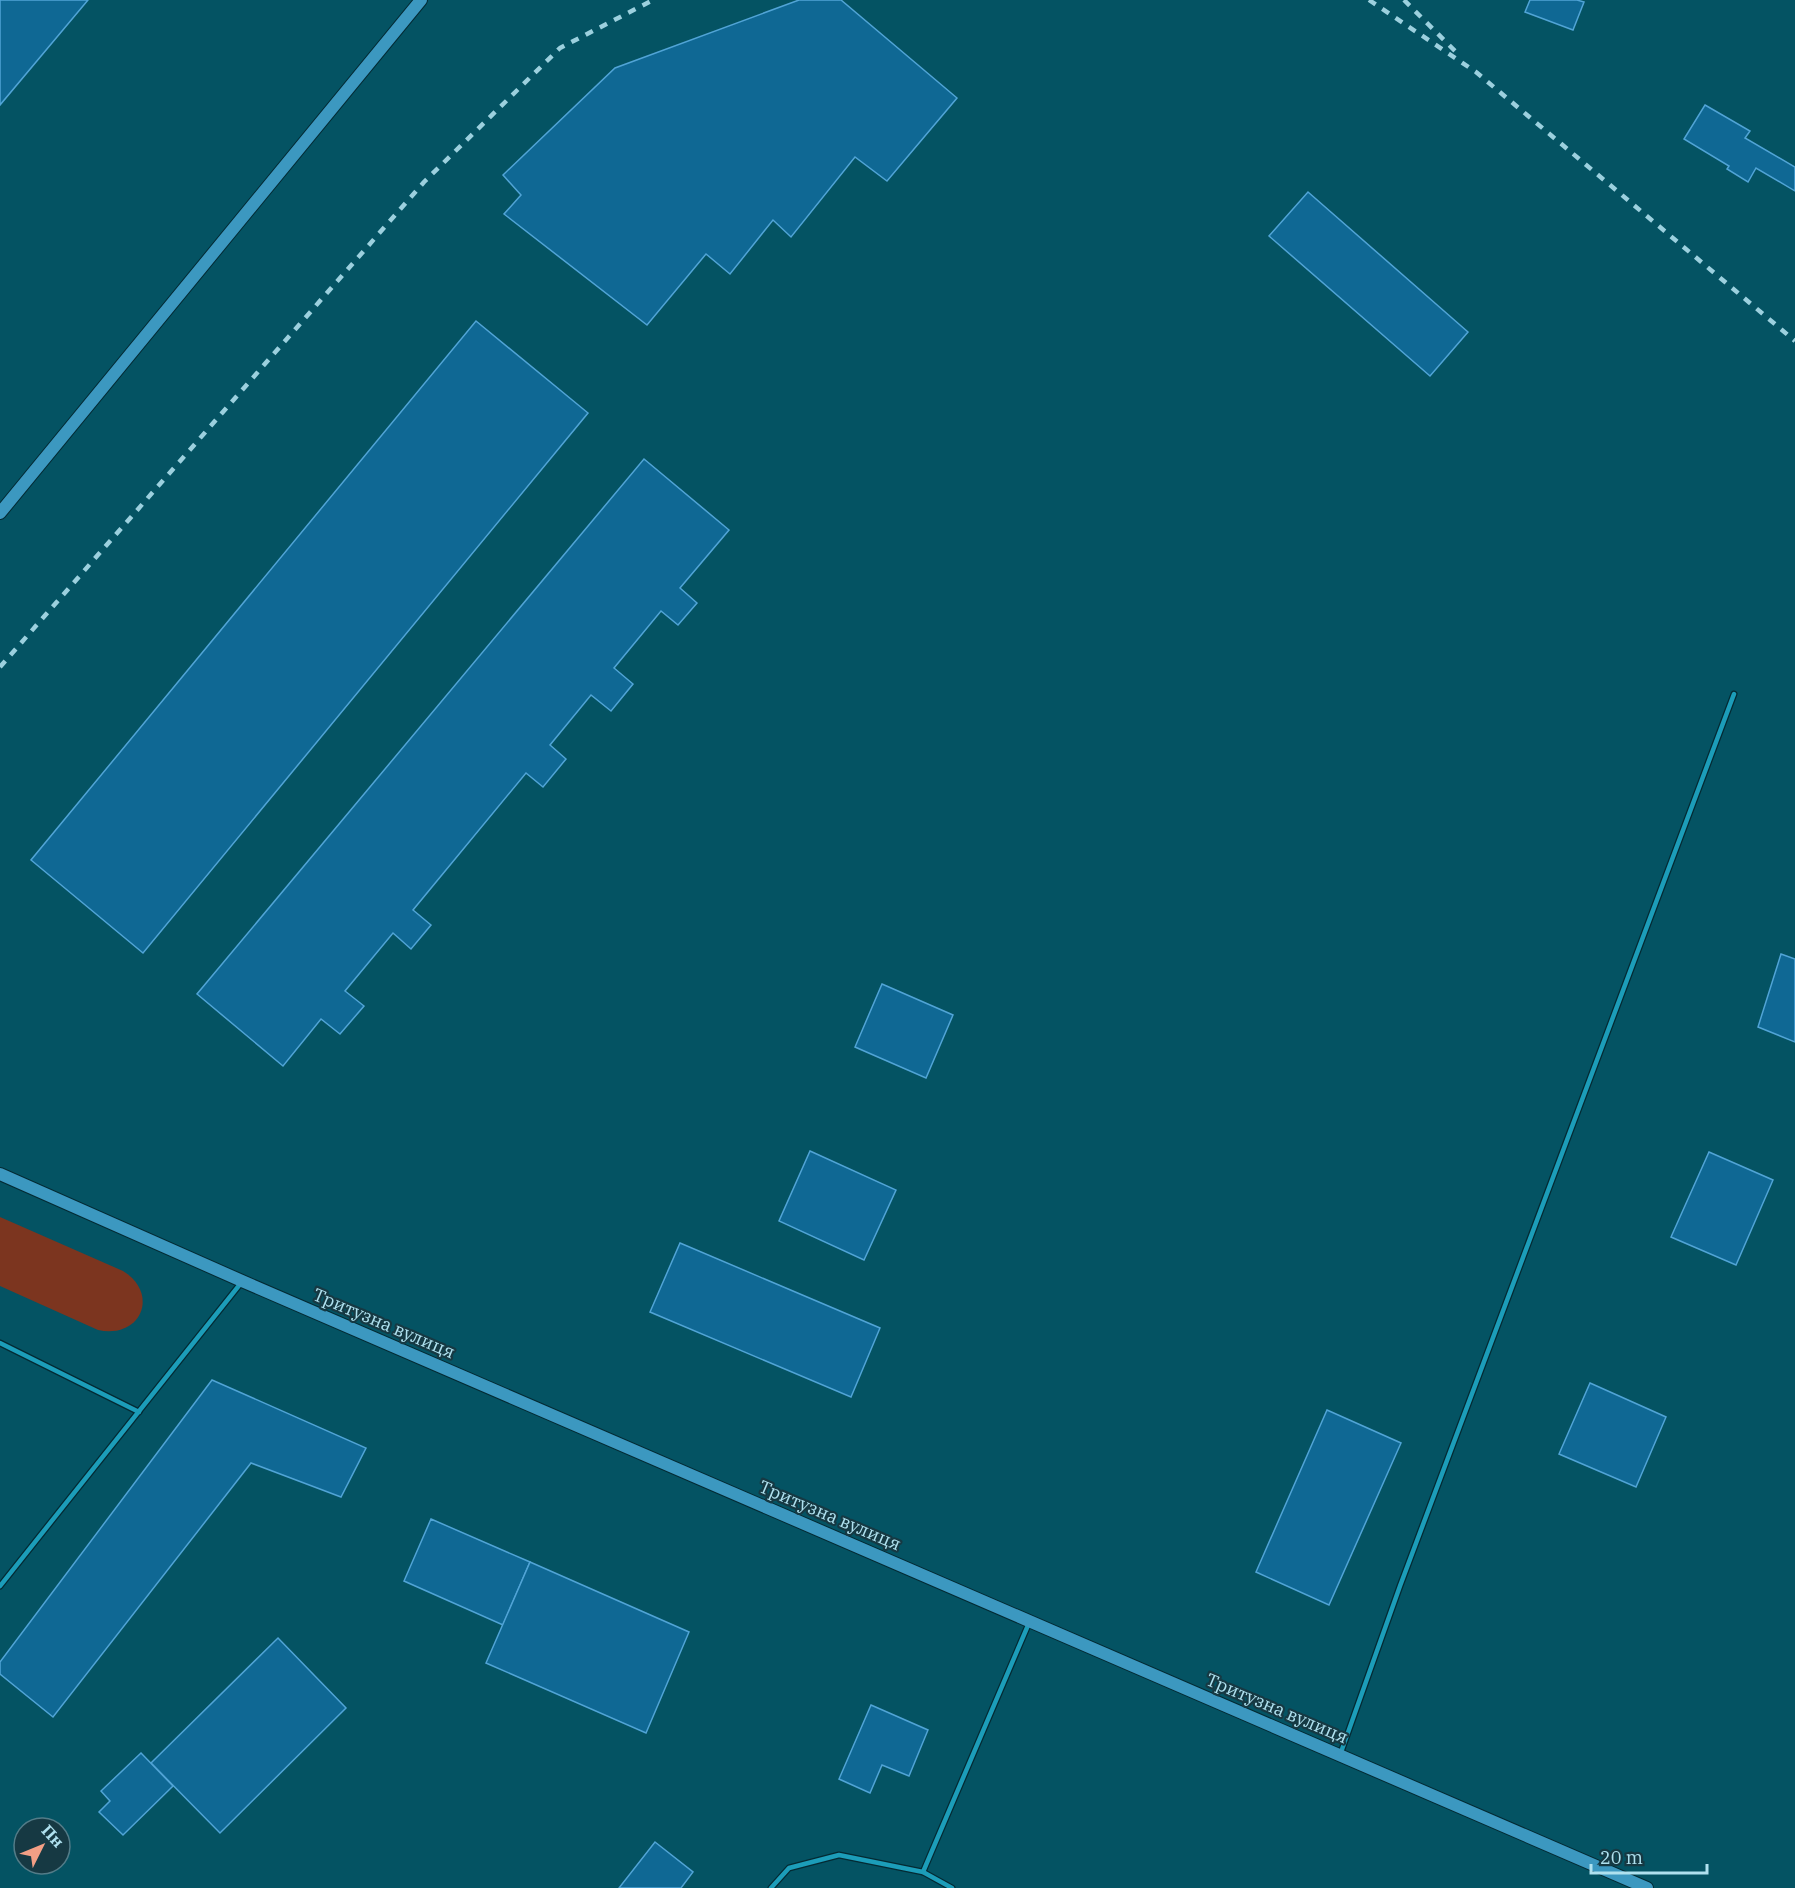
<svg xmlns="http://www.w3.org/2000/svg" width="1795" height="1888" viewBox="0 0 1795 1888" font-family="'IBM Plex Serif',serif">
<rect width="100%" height="100%" fill="#004655"/>
<path fill="#045363" fill-rule="evenodd" d="M0 0H1795V1888H0ZM24 1828H60V1864H24Z"/>
<path fill="#7c351f" d="M0 1217 123 1271C160 1294 141 1339 98 1330L0 1286Z"/>
<g fill="#0f6894" stroke="#51a4d6" stroke-width="1.5">
<polygon points="0,0 88,0 0,105"/>
<polygon points="799,0 841,0 957,98 887,181 855,157 791,237 773,220 730,274 706,254 647,325 504,214 521,195 503,175 615,68"/>
<polygon points="1530,0 1577,0 1584,2 1573,30 1525,12"/>
<polygon points="1705,105 1750,131 1745,138 1795,167 1795,191 1756,168 1748,182 1727,169 1729,166 1684,139"/>
<polygon points="1308,192 1468,332 1430,376 1269,236"/>
<polygon points="476,321 588,413 143,953 31,860"/>
<polygon points="644,459 729,530 680,588 697,603 678,625 661,611 614,668 633,684 611,711 591,695 550,745 566,759 543,787 526,773 413,910 431,925 411,949 393,933 345,991 364,1006 340,1034 321,1019 283,1066 197,994"/>
<polygon points="1781,954 1795,959 1795,1042 1758,1027"/>
<polygon points="882,984 953,1015 926,1078 855,1047"/>
<polygon points="810,1151 896,1190 864,1260 779,1221"/>
<polygon points="1709,1152 1773,1180 1736,1265 1671,1237"/>
<polygon points="680,1243 880,1328 851,1397 650,1312"/>
<polygon points="212,1380 366,1448 341,1497 251,1463 53,1717 0,1674 0,1662"/>
<polygon points="1590,1383 1666,1417 1636,1487 1559,1454"/>
<polygon points="1327,1410 1401,1443 1329,1605 1256,1572"/>
<polygon points="431,1519 530,1562 503,1625 404,1581"/>
<polygon points="530,1562 689,1632 646,1733 486,1663"/>
<polygon points="278,1638 346,1708 220,1833 151,1763"/>
<polygon points="871,1705 928,1730 909,1776 882,1765 870,1793 839,1779"/>
<polygon points="141,1753 173,1786 123,1835 99,1812 110,1801 101,1791"/>
<polygon points="655,1842 693,1872 681,1888 619,1888"/>
</g>
<g fill="none" stroke-linecap="round" stroke-linejoin="round">
<defs>
<g id="service">
<polyline points="0,1343 139,1412"/>
<polyline points="0,1586 241,1283"/>
<polyline points="1340,1755 1400,1586 1734,694"/>
<polyline points="923,1872 1029,1623"/>
<polyline points="771,1888 789,1868 839,1855 923,1872 952,1888"/>
</g>
<g id="secondary">
<polyline points="0,513 421,0"/>
<polyline points="0,1174 242,1281 1647,1888"/>
</g>
</defs>
<use href="#service" stroke="#042a33" stroke-width="7"/>
<use href="#secondary" stroke="#042a33" stroke-width="14"/>
<use href="#service" stroke="#1c9db9" stroke-width="4.5"/>
<use href="#secondary" stroke="#3c98c0" stroke-width="12"/>
<g stroke="#9cd0de" stroke-width="4.5" stroke-dasharray="8 8" stroke-linecap="butt">
<polyline points="1369,0 1476,72 1795,341"/>
<polyline points="1404,0 1455,51"/>
<polyline points="0,667 424,182 560,48 653,0"/>
</g>
</g>
<g text-anchor="middle" dominant-baseline="central" stroke-width="4.5" stroke-linejoin="round" paint-order="stroke">
<g font-size="18" fill="#afe1ef" stroke="#163943">
<text transform="translate(384 1323) rotate(23)">Тритузна вулиця</text>
<text transform="translate(830 1515) rotate(23)">Тритузна вулиця</text>
<text transform="translate(1277 1708) rotate(23)">Тритузна вулиця</text>
</g>
</g>
<g transform="translate(42 1846) rotate(47)"><circle r="28" fill="#163943" stroke="#537c88" stroke-width="1.5"/>
<path d="M0-4.5L10 22L0 15L-10 22Z" fill="#f39f85"/>
<text y="-9" font-size="16" font-weight="bold" text-anchor="middle" fill="#afe1ef">Пн</text>
</g>
<path d="M1591 1864v9h116v-9" fill="none" stroke="#afe1ef" stroke-width="3"/>
<text x="1600" y="1864" font-size="18" fill="#afe1ef" stroke="#163943" stroke-width="4.5" paint-order="stroke">20 m</text>
</svg>
